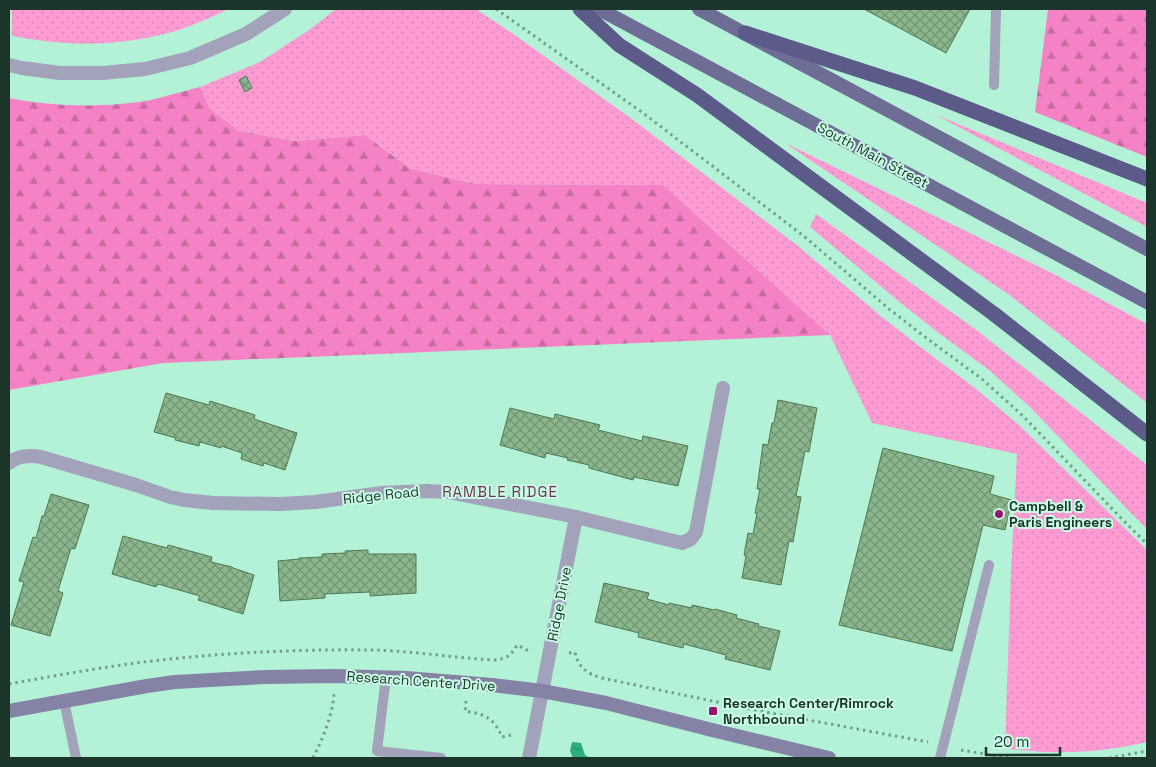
<svg xmlns="http://www.w3.org/2000/svg" width="1156" height="767" viewBox="0 0 1156 767" font-family="'Space Grotesk',sans-serif">
<defs>
<pattern id="grass-dots" width="8" height="8" patternUnits="userSpaceOnUse" patternTransform="scale(1.25)"><rect width="8" height="8" fill="#fd9bd2"/><path d="M2 2h.1M6 6h.1" fill="none" stroke="#d886b4" stroke-width="1.8" stroke-linecap="round"/></pattern>
<pattern id="forest-firs" width="22" height="20" patternUnits="userSpaceOnUse" patternTransform="scale(1.25)"><rect width="22" height="20" fill="#f482c4"/><path d="M5 1l3.5 6h-7zM16 11l3.5 6h-7z" fill="#c56b9f"/></pattern>
<pattern id="water-ripples" width="26" height="14" patternUnits="userSpaceOnUse" patternTransform="scale(1.25)"><rect width="26" height="14" fill="#2cad82"/><path d="M2 4q2-2 4 0t4 0M15 11q2-2 4 0t4 0" fill="none" stroke="#258e6b"/></pattern>
<pattern id="building-cross-hatch" width="8" height="8" patternUnits="userSpaceOnUse" patternTransform="scale(1.25)"><rect width="8" height="8" fill="#8bb68d"/><path d="M0 0l8 8M0 8l8-8" fill="none" stroke="#719573"/></pattern>
</defs>
<rect width="100%" height="100%" fill="#b3f2d6"/>
<g fill="url(#grass-dots)">
<path d="M12 9H229C213 16 196 24 179 30 122 47 70 47 12 36Z"/>
<path d="M336 9H476L512 33 636 122 798 246 882 317 923 349 975 388 1019 425 1147 550V742C1121 748 1094 752 1067 752 1047 753 1026 750 1005 749L1011 571 1017 454 872 423 830 335 663 185 475 184 409 168 365 135 295 141 239 131 210 109 200 87 260 62 312 28Z"/>
<polygon points="934,114 1147,203 1147,227"/>
<polygon points="785,143 1050,272 1147,324 1147,403 1008,294"/>
<polygon points="816,214 979,332 1147,465 1147,529 1130,512 1031,408 989,370 936,331 897,300 810,227"/>
</g>
<g fill="url(#forest-firs)">
<polygon points="1048,9 1147,9 1147,157 1035,112"/>
<path d="M200 87 210 109 239 131 295 141 365 135 409 168 475 184 663 185 830 335 163 363 9 390V98C52 107 108 108 151 100 167 96 184 91 200 87Z"/>
</g>
<polygon fill="url(#water-ripples)" points="572,742 581,743 585,755 590,758 573,758 570,751"/>
<g fill="url(#building-cross-hatch)" stroke="#4f7851">
<polygon points="864,9 970,9 946,53"/>
<polygon points="246,76 252,88 245,92 239,80"/>
<polygon points="166,393 209,405 210,401 255,415 254,419 297,433 285,470 264,463 263,466 241,459 242,453 221,446 221,448 200,442 199,446 175,440 176,438 154,432"/>
<polygon points="778,400 817,408 809,452 805,451 796,496 801,497 793,542 789,541 781,585 742,578 746,556 744,555 748,533 753,534 757,513 755,513 760,489 757,489 763,444 768,445 772,423 774,423"/>
<polygon points="510,408 554,419 555,414 600,425 598,430 642,441 643,436 688,446 678,486 634,477 633,480 589,468 589,465 567,460 568,458 546,453 545,458 500,445"/>
<polygon points="883,448 994,476 990,494 1012,500 1005,530 983,525 952,651 839,625"/>
<polygon points="51,494 89,505 75,549 71,548 58,591 63,593 50,636 11,625 24,582 19,581 33,537 36,538 42,516 44,516"/>
<polygon points="123,536 167,548 168,545 212,557 211,562 232,567 233,568 254,575 243,614 198,600 200,596 158,584 156,587 112,574"/>
<polygon points="368,550 368,554 416,554 416,593 370,596 370,592 325,594 325,598 280,601 278,561 299,559 299,558 322,557 322,554 346,553 345,551"/>
<polygon points="604,583 649,593 647,599 669,605 669,603 692,608 692,605 714,610 715,609 737,615 736,618 759,624 758,626 780,631 770,670 725,659 726,655 684,644 683,648 638,637 639,633 595,622"/>
</g>
<g fill="none" stroke-linecap="round" stroke-linejoin="round">
<g stroke="#71a08c" stroke-width="3" stroke-dasharray="2.5 4" stroke-linecap="butt">
<polyline points="496,9 643,113 805,237 889,309 929,340 982,379 1023,416 1122,519 1147,544"/>
<path d="M569 653 575 652C578 667 587 674 602 678L765 712 928 742"/>
<path d="M9 684C53 676 98 668 143 662 219 653 296 649 373 650 414 651 454 658 494 660 506 659 511 656 517 645L527 650 530 651"/>
<path d="M466 701 465 711C485 714 494 718 502 737L511 735"/>
<polyline points="961,750 1009,758"/>
<path d="M313 758C323 738 332 717 334 694"/>
<polyline points="1109,758 1147,751"/>
</g>
<g stroke="#a2a2ba" stroke-width="10">
<polyline points="994,85 996,9"/>
<polyline points="386,677 377,751 441,758"/>
<polyline points="64,701 76,758"/>
<polyline points="940,758 989,565"/>
</g>
<g stroke="#a2a2ba" stroke-width="14">
<polyline points="9,65 22,68 60,73 103,73 145,69 190,58 246,34 285,9"/>
<path d="M9 463C18 456 30 455 41 457L136 485 170 497 184 500 213 503 281 504 315 502 382 493 426 491 448 492 576 517 682 543 691 539 696 532 723 388"/>
<polyline points="529,758 576,517"/>
</g>
<polyline stroke="#8483a5" stroke-width="14" points="9,711 147,686 175,682 265,677 335,676 406,678 492,685 542,691 606,703 712,730 829,758"/>
<g stroke="#6e6d96" stroke-width="14">
<polyline points="599,9 1147,302"/>
<polyline points="699,9 1147,249"/>
</g>
<g stroke="#5c5a89" stroke-width="15">
<polyline points="580,9 619,45 697,95 994,314 1147,434"/>
<polyline points="745,33 915,88 1147,179"/>
</g>
</g>
<g fill="#97166d" stroke="#cafde6" stroke-width="2">
<circle cx="999" cy="514" r="5"/>
<rect x="708" y="706" width="10" height="10" rx="2.5"/>
</g>
<g text-anchor="middle" dominant-baseline="central" stroke-width="4" stroke-linejoin="round" paint-order="stroke">
<g font-size="14" fill="#1b352a" stroke="#cafde6">
<text transform="translate(873 155) rotate(28)">South Main Street</text>
<text transform="translate(381 495) rotate(-6)">Ridge Road</text>
<text transform="translate(559 604) rotate(-79)">Ridge Drive</text>
<text transform="translate(421 681) rotate(4)">Research Center Drive</text>
</g>
<g font-size="14" font-weight="bold" fill="#1b352a" stroke="#cafde6" text-anchor="start">
<text x="1009" y="506">Campbell &amp;<tspan x="1009" dy="16">Paris Engineers</tspan></text>
<text x="723" y="703">Research Center/Rimrock<tspan x="723" dy="16">Northbound</tspan></text>
</g>
<g font-size="15" letter-spacing="1" fill="#713358" stroke="#cafde6">
<text x="500" y="491">RAMBLE RIDGE</text>
</g>
</g>
<rect width="1156" height="767" fill="none" stroke="#1b352a" stroke-width="20"/>
<path d="M986 747v8h74v-8" fill="none" stroke="#1b352a" stroke-width="2.5"/>
<text x="994" y="747" font-size="15" fill="#1b352a" stroke="#cafde6" stroke-width="4" paint-order="stroke">20 m</text>
</svg>
